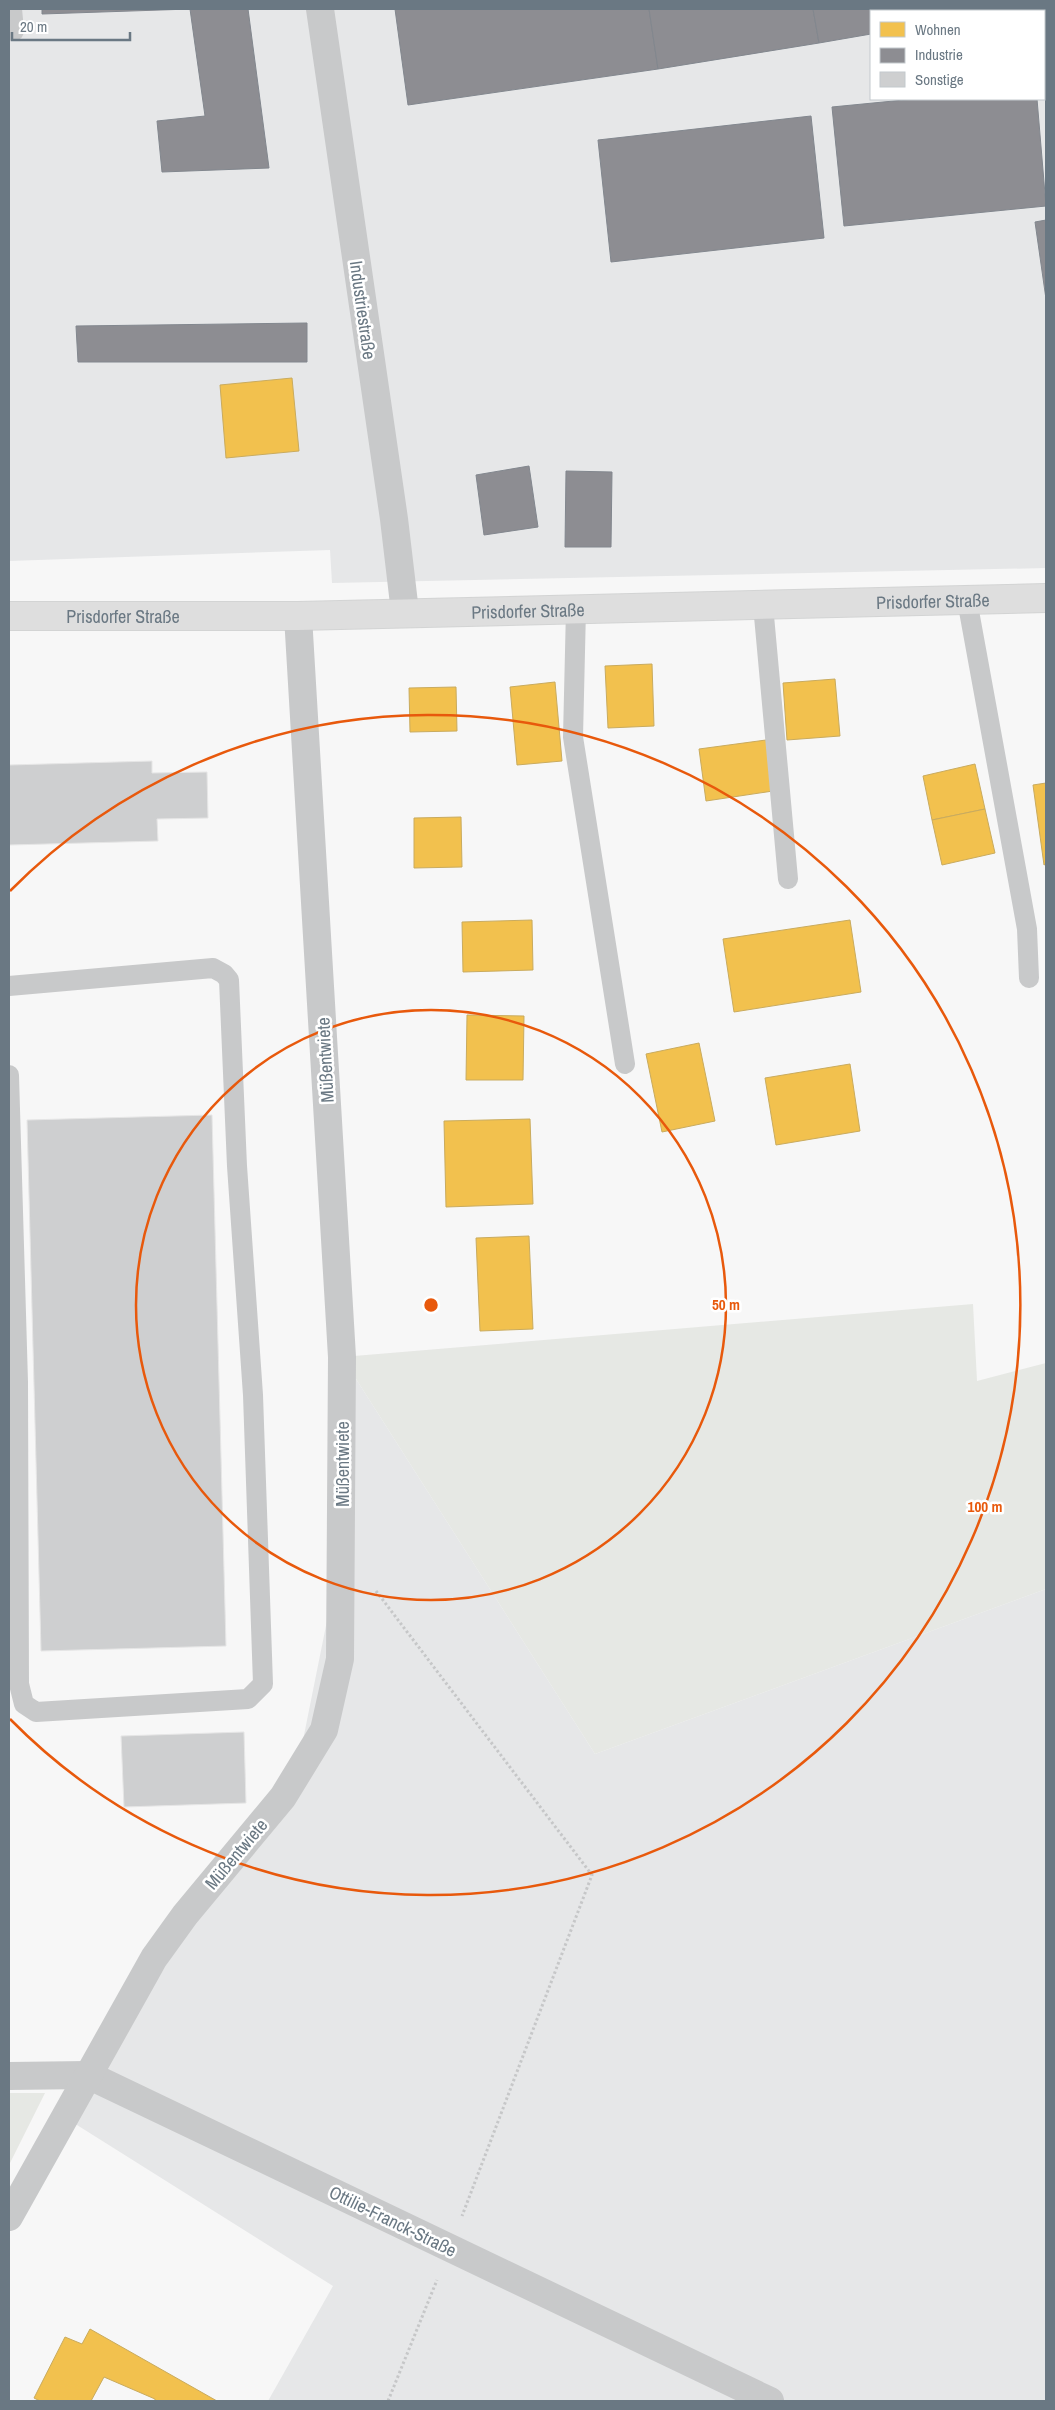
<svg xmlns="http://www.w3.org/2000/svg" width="1055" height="2410" viewBox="0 0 1055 2410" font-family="'Archivo Narrow',sans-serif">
<rect width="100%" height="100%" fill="#f7f7f7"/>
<g fill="#e6e7e8" fill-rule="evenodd">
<path d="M9 9H1046V568L332 583 330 550 9 561ZM871 11H1044V99H871Z"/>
<polygon points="342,1357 595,1754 1046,1589 1046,2401 268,2401 333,2286 69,2120 301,1750 342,1546"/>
</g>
<g fill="#e6e8e4">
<polygon points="973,1304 977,1381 1046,1363 1046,1589 595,1754 342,1357"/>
<polygon points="9,2093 45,2093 9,2165"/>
</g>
<g fill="#f2c14e" stroke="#c9ab5e">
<polygon points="292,378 299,451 226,458 220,385"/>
<polygon points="652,664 654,726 608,728 605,666"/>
<polygon points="835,679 840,736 787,740 783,683"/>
<polygon points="555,682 562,761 517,765 510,687"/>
<polygon points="456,687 457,731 410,732 409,688"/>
<polygon points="766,740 773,791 706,801 699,749"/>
<polygon points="975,764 985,809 932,820 923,776"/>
<polygon points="1046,783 1046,864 1044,865 1033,785"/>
<polygon points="985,809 995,853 942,865 932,820"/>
<polygon points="461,817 462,867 414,868 414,818"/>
<polygon points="532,920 533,970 463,972 462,922"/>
<polygon points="850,920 861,992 734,1012 723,939"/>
<polygon points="467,1015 524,1016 523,1080 466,1080"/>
<polygon points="699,1043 715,1121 662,1132 646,1054"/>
<polygon points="850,1064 860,1131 776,1145 765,1078"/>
<polygon points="530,1119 533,1204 446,1207 444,1121"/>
<polygon points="529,1236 533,1329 480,1331 476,1238"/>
<polygon points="90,2329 217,2401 155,2401 155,2399 104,2377 91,2401 40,2401 34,2398 65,2337 82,2344"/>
</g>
<g fill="#8d8d92" stroke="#82878e">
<polygon points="42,9 248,9 269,168 162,172 157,121 205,116 190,9 42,14"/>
<polygon points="395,9 649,9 658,69 408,105"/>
<polygon points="649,9 813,9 819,43 658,69"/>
<polygon points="813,9 1020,9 1020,10 871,11 871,34 819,43"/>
<polygon points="914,99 1037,99 1046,206 844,226 832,107"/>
<polygon points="811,116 824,238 611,262 598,140"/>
<polygon points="1046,220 1046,299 1035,222"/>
<polygon points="307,323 307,362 78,362 76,326"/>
<polygon points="529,466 538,527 484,535 476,475"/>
<polygon points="566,471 612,472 611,547 565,547"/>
</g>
<g fill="#cecfd0" stroke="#e6e6e6">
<polygon points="152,761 152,773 207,772 208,818 157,819 158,841 9,845 9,765"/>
<polygon points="212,1115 226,1646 41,1651 27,1120"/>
<polygon points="244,1732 246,1803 124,1807 121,1736"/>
</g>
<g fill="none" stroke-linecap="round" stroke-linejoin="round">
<defs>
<g id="secondary">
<path id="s1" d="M9 616H298L1046 598"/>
</g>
</defs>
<use href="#secondary" stroke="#d3d4d4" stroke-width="30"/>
<g stroke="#c6c7c8" stroke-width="3" stroke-dasharray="2.5 2.5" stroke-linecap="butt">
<polyline points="376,1591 592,1875 462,2216"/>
<polyline points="388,2401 437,2280"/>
</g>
<g stroke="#c8c9ca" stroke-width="20">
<polyline points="12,9 14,31"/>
<polyline points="1044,60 1046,60"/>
<polyline points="967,600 1027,929 1029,978"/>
<polyline points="763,605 788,879"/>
<polyline points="576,609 573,737 625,1064"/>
<polyline points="9,986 213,968 224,974 229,980 237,1166 253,1395 263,1684 248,1699 36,1712 24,1704 19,1684 18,1382 9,1075"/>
</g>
<g stroke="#c8c9ca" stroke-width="28">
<polyline points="320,9 394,519 405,612"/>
<polyline points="9,2076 88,2075 770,2401"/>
<polyline points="9,2217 154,1958 185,1915 283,1797 324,1730 340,1659 342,1357 298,616"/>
</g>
<use href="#secondary" stroke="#dedede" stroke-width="28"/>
</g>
<g fill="none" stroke="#e8590c" stroke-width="2.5">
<circle cx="431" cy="1305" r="295"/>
<path d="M10 891A590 590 0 1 1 10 1719"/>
</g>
<g text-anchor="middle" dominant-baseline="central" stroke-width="5" stroke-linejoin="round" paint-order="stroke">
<g font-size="18" fill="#6a7883" stroke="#fff">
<text transform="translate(363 310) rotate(82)">Industriestraße</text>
<text stroke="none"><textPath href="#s1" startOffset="924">Prisdorfer Straße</textPath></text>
<text stroke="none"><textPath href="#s1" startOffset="519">Prisdorfer Straße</textPath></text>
<text stroke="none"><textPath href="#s1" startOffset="114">Prisdorfer Straße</textPath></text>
<text transform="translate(325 1060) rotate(-93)">Müßentwiete</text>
<text transform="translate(342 1464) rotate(-90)">Müßentwiete</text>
<text transform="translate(236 1854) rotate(-50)">Müßentwiete</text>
<text transform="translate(393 2221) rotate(26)">Ottilie-Franck-Straße</text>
</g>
</g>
<circle cx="431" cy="1305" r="8" fill="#e8590c" stroke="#fff" stroke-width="2.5"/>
<g font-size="15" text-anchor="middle" font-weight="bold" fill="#e8590c" stroke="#fff" stroke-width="5" stroke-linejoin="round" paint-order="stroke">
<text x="726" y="1310">50 m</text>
<text x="985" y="1512">100 m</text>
</g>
<rect width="1055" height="2410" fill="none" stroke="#6a7883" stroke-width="20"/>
<rect x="870" y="10" width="175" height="90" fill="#ffffff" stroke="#c3c9cd"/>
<rect x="880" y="22" width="25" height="15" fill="#f2c14e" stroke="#c3c9cd"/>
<text x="915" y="35" font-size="15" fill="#6a7883">Wohnen</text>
<rect x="880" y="48" width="25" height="15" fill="#8d8d92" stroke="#c3c9cd"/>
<text x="915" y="60" font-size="15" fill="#6a7883">Industrie</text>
<rect x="880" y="72" width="25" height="15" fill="#cecfd0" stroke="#c3c9cd"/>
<text x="915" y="85" font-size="15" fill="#6a7883">Sonstige</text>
<path d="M12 32v8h118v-8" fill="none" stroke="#6a7883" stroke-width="2.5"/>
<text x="20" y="32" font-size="15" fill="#6a7883" stroke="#ffffff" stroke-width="4" paint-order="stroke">20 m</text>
</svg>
